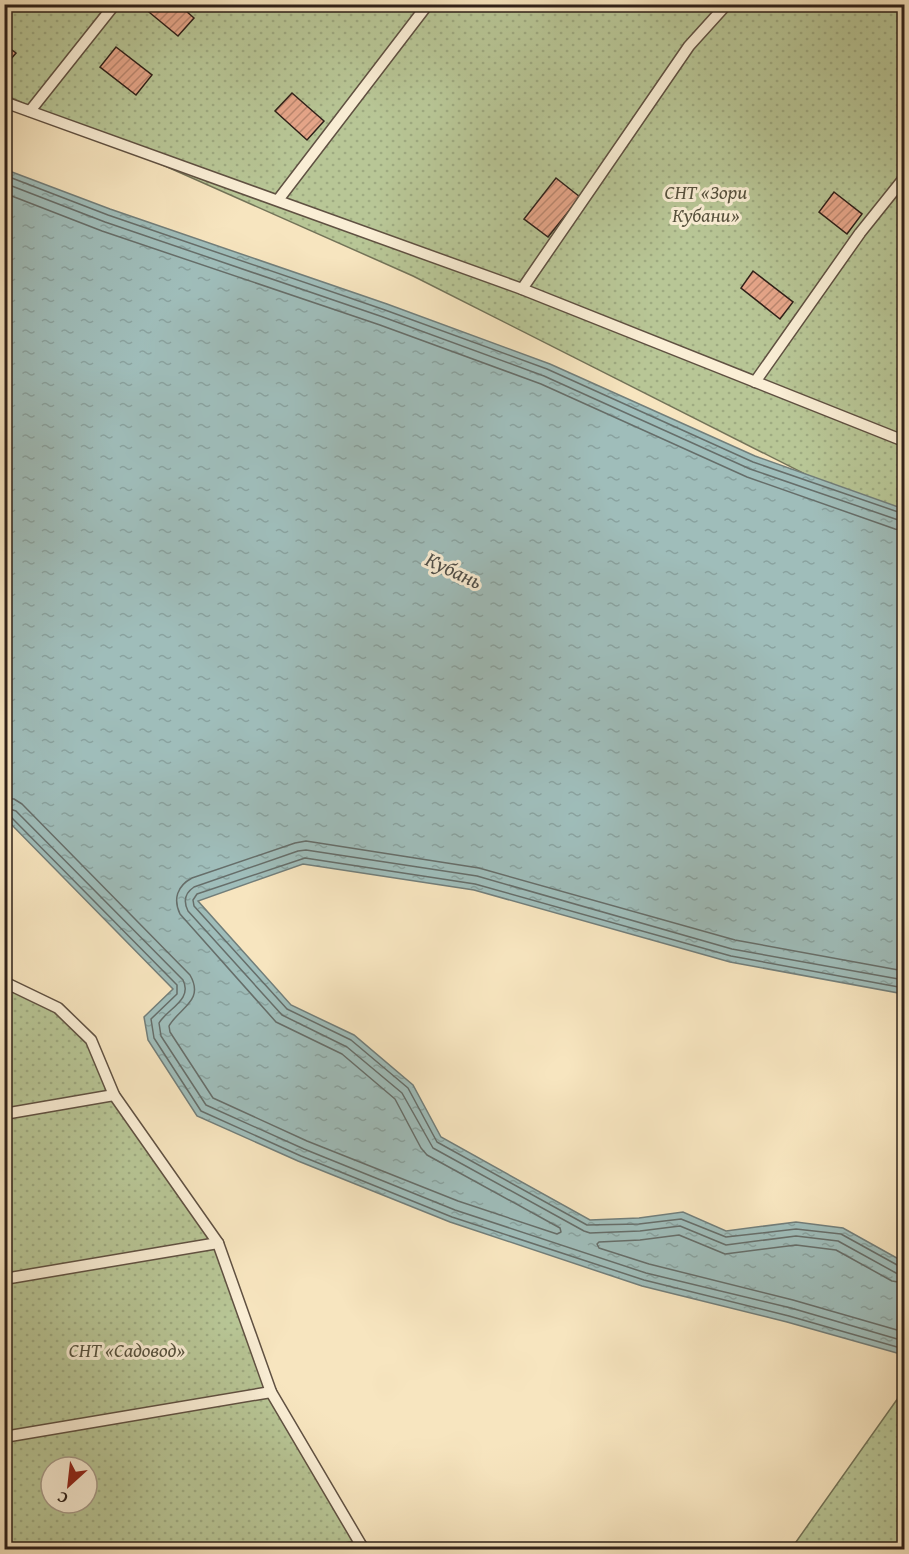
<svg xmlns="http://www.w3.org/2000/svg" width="909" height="1554" viewBox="0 0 909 1554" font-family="'Gentium Book Plus',serif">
<defs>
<pattern id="park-dots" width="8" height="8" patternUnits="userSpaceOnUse" patternTransform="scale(1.5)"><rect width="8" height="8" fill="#b8c696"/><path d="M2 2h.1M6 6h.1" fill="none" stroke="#9eaa81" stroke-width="1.8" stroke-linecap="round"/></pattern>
<pattern id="water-ripples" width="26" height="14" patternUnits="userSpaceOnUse" patternTransform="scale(1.5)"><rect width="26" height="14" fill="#9fbdba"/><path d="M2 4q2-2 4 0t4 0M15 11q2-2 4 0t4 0" fill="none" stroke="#89a29f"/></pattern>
<pattern id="building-hatch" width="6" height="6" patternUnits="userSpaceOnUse" patternTransform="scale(1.5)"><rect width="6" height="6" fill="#e6a68a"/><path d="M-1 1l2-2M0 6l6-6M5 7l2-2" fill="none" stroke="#bb8770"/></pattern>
</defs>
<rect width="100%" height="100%" fill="#f7e5bf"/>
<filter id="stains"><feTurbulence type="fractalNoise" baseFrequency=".00333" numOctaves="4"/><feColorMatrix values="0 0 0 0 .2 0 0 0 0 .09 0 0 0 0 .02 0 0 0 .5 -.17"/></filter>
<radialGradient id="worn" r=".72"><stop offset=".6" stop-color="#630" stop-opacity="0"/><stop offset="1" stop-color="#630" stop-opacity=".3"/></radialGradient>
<g fill="url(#park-dots)" stroke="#737358" stroke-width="1.5" fill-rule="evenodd">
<polygon points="5,5 904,5 904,524 413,276 5,95"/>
<path d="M4 980 58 1008 91 1040 114 1095 218 1243 271 1392 364 1549H5ZM51 1467H87V1503H51Z"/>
<polygon points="903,1391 904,1393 904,1549 791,1549"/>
</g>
<polygon fill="url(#water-ripples)" stroke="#727e7a" stroke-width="1.5" points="4,169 110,209 387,304 550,364 755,456 904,509 904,994 730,962 474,890 303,864 198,901 291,1005 354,1035 413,1085 441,1137 590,1220 639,1218 683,1212 726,1231 796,1222 843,1228 904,1262 904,1355 787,1322 642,1286 450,1222 298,1161 197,1116 148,1040 144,1017 173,989 5,818"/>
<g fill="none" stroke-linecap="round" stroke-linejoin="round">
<g stroke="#666e6a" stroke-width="1.5">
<polyline points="4,175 108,215 385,310 547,369 753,462 904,514"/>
<polyline points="4,183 105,222 383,317 544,376 750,469 904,522"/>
<polyline points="4,193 102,231 380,325 541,384 747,477 895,529 904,531"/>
<path d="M4 798 14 799 22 804 190 975C205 1001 179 1008 169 1026L170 1032 213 1098 307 1141 458 1201 557 1234 561 1232 560 1228 427 1155 421 1148 395 1099 342 1054 276 1022 180 914C173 899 177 886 192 878L295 843 306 841 479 868 735 940 904 971"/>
<path d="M4 807 16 811 183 980C193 1000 167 1009 159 1023L161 1036 206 1105 304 1149 455 1210 646 1273 791 1308 904 1341"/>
<polyline points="4,814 11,817 177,985 177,994 151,1019 154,1038 201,1111 301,1156 452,1217 644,1280 789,1316 904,1349"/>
<path d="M904 980 732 949 477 876 306 850 298 851 194 887C185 893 183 901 188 911L282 1015 347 1047 402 1093 433 1148 584 1231 590 1233 640 1231 680 1226 726 1245 796 1236 838 1241 896 1273 904 1274"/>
<polyline points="904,988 731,956 475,884 305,858 197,894 193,900 194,906 287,1009 351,1040 408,1088 437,1142 587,1225 639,1224 681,1219 726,1237 796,1229 841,1234 899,1266 904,1267"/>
<polyline points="904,1283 892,1281 836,1250 796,1245 725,1254 679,1235 640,1240 599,1242 597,1244 599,1248 649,1264 793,1300 904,1332"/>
</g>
</g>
<g fill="url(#building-hatch)" stroke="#2e2019" stroke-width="1.5">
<polygon points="147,4 178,4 194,18 178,36 144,8"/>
<polygon points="4,44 16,53 4,67"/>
<polygon points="116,47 152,75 136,95 100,67"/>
<polygon points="292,93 324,121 307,140 275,111"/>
<polygon points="556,178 580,197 548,237 524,219"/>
<polygon points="834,192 862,214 847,234 819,212"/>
<polygon points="753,271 793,302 780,319 741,288"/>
</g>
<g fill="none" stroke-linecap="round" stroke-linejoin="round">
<defs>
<g id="service">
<polyline points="4,102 522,289 904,441"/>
<polyline points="30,111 115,4"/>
<polyline points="278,200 428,4"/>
<polyline points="522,289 689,46 727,4"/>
<polyline points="755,382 860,233 904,178"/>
<polyline points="4,982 58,1008 91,1040 114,1095 218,1243 271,1392 364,1550"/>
<polyline points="4,1114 114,1095"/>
<polyline points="4,1279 218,1243"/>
<polyline points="4,1437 271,1392"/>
<polyline points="338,1550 362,1546"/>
</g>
</defs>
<use href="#service" stroke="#605142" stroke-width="13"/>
<use href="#service" stroke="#faeed5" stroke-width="10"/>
</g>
<g text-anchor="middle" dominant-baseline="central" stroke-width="6" stroke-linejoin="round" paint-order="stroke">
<g font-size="20" font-style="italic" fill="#57523e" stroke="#faeed5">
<text x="706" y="191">СНТ «Зори<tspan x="706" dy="23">Кубани»</tspan></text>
<text x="127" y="1349">СНТ «Садовод»</text>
</g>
<g font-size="21" font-style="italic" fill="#504f49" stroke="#faeed5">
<text transform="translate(454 570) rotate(25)">Кубань</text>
</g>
</g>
<rect width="909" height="1554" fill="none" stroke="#f7e5bf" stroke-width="24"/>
<rect x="6" y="6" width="897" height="1542" fill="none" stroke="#2e2019" stroke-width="3"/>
<rect x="12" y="12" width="885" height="1530" fill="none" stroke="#2e2019" stroke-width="1.5"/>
<g transform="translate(69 1485) rotate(207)"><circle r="28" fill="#faeed5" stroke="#a89c8a" stroke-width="1.5"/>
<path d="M0-4.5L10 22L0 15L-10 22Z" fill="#8f2418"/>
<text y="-9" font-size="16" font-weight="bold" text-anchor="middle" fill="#2e2019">С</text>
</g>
<rect width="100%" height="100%" filter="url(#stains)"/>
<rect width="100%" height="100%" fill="url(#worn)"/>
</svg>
